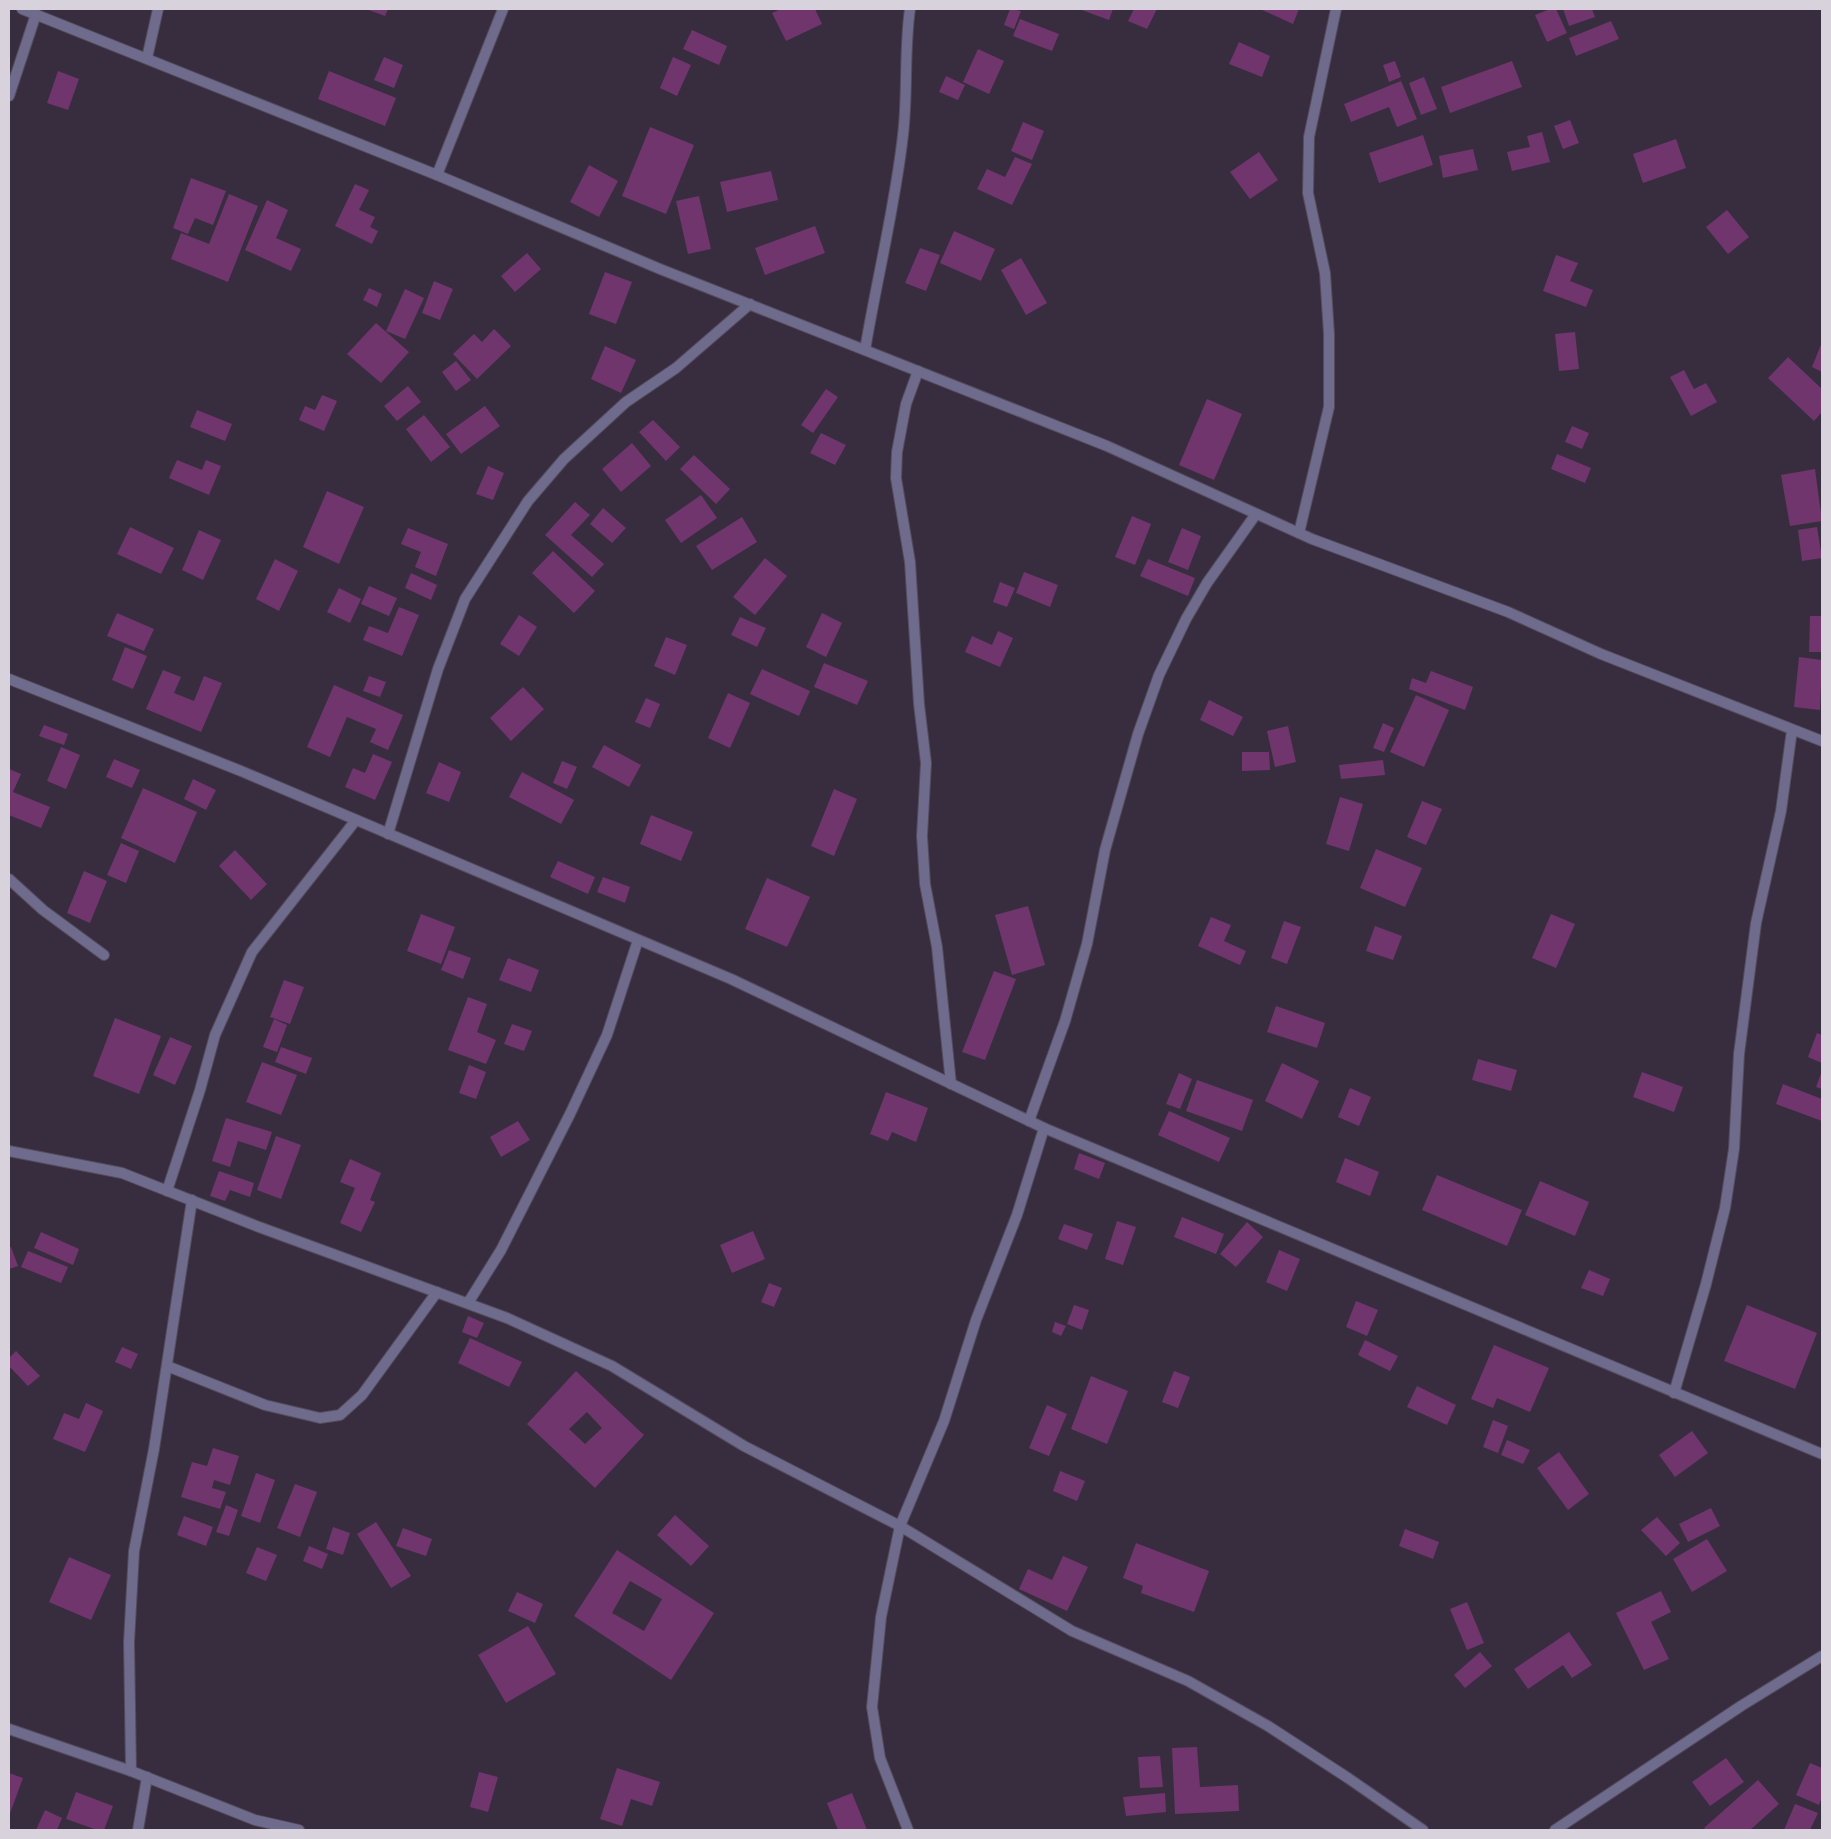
<svg xmlns="http://www.w3.org/2000/svg" width="1831" height="1839" viewBox="0 0 1831 1839" font-family="Montserrat,sans-serif">
<rect width="100%" height="100%" fill="#372d3f"/>
<g fill="#70356d" fill-rule="evenodd">
<polygon points="366,9 388,9 385,16"/>
<polygon points="781,9 815,9 822,24 786,41 772,13"/>
<polygon points="1010,9 1021,11 1014,29 1004,25"/>
<polygon points="1079,9 1113,9 1109,20"/>
<polygon points="1134,9 1157,9 1147,29 1128,21"/>
<polygon points="1260,9 1299,9 1293,24"/>
<polygon points="1550,9 1556,9 1567,33 1547,42 1535,15"/>
<polygon points="1563,9 1592,9 1595,17 1569,26"/>
<polygon points="1020,19 1059,34 1052,51 1013,36"/>
<polygon points="1611,21 1619,39 1576,56 1569,38"/>
<polygon points="692,30 727,46 719,65 683,49"/>
<polygon points="1239,42 1270,56 1262,77 1229,64"/>
<polygon points="978,49 1004,61 989,94 963,82"/>
<polygon points="384,57 403,65 394,88 374,80"/>
<polygon points="673,57 691,65 677,96 660,88"/>
<polygon points="1395,61 1401,77 1389,82 1383,65"/>
<polygon points="1512,61 1522,87 1450,113 1441,87"/>
<polygon points="58,71 79,79 68,110 47,103"/>
<polygon points="329,71 396,98 385,126 318,99"/>
<polygon points="946,76 965,85 958,100 939,92"/>
<polygon points="1424,77 1437,109 1421,115 1409,83"/>
<polygon points="1401,81 1417,119 1397,127 1389,107 1351,122 1344,104"/>
<polygon points="1570,120 1579,143 1563,149 1554,126"/>
<polygon points="1023,122 1044,131 1032,160 1011,151"/>
<polygon points="650,127 694,145 666,214 622,196"/>
<polygon points="1542,132 1550,162 1512,171 1507,152 1530,147 1527,136"/>
<polygon points="1423,135 1433,165 1379,183 1369,153"/>
<polygon points="1676,139 1686,168 1643,183 1633,154"/>
<polygon points="1473,149 1478,170 1443,178 1439,156"/>
<polygon points="1259,152 1278,180 1250,199 1230,172"/>
<polygon points="1015,157 1032,164 1012,205 977,189 987,169 1005,177"/>
<polygon points="589,165 618,181 599,217 570,202"/>
<polygon points="771,171 778,200 727,212 720,182"/>
<polygon points="191,178 226,191 213,225 195,218 188,234 173,228"/>
<polygon points="355,184 369,190 359,210 375,217 370,227 378,231 372,244 335,226"/>
<polygon points="229,194 258,206 228,282 171,259 181,233 209,244"/>
<polygon points="699,196 711,249 688,254 676,201"/>
<polygon points="267,200 288,210 276,238 301,249 291,271 245,250"/>
<polygon points="1727,210 1749,237 1728,254 1706,227"/>
<polygon points="815,226 825,253 765,275 755,248"/>
<polygon points="954,231 995,249 981,281 940,263"/>
<polygon points="920,248 940,255 926,291 905,283"/>
<polygon points="527,253 541,269 515,292 501,276"/>
<polygon points="1556,255 1578,263 1570,281 1593,290 1586,307 1543,291"/>
<polygon points="1021,258 1047,303 1026,315 1001,270"/>
<polygon points="605,272 632,282 616,324 589,314"/>
<polygon points="434,281 453,289 440,320 422,313"/>
<polygon points="369,288 382,294 377,307 363,300"/>
<polygon points="405,289 424,298 405,339 386,331"/>
<polygon points="376,323 409,352 381,383 347,354"/>
<polygon points="494,329 511,346 477,379 453,354 474,334 482,342"/>
<polygon points="1575,332 1579,369 1559,371 1555,334"/>
<polygon points="1822,342 1822,372 1812,367"/>
<polygon points="605,346 636,360 621,393 591,379"/>
<polygon points="1788,357 1822,389 1822,412 1814,421 1768,378"/>
<polygon points="456,361 471,380 456,391 442,372"/>
<polygon points="1684,370 1694,389 1706,383 1717,402 1691,416 1670,377"/>
<polygon points="408,386 421,402 397,421 384,406"/>
<polygon points="826,389 838,397 813,433 801,425"/>
<polygon points="322,395 337,401 324,431 299,420 305,406 315,410"/>
<polygon points="1207,399 1242,414 1214,480 1179,465"/>
<polygon points="485,406 500,426 461,454 446,434"/>
<polygon points="197,410 232,424 225,441 190,427"/>
<polygon points="424,415 450,447 431,462 406,429"/>
<polygon points="653,420 680,447 666,461 639,432"/>
<polygon points="1572,426 1589,433 1582,449 1565,442"/>
<polygon points="821,433 846,445 835,465 810,453"/>
<polygon points="632,443 651,466 621,492 602,469"/>
<polygon points="1557,454 1591,468 1585,483 1551,469"/>
<polygon points="694,455 730,489 716,504 680,469"/>
<polygon points="177,460 202,470 206,460 221,466 209,495 169,478"/>
<polygon points="488,466 504,473 493,500 476,494"/>
<polygon points="1815,469 1822,521 1790,526 1781,475"/>
<polygon points="327,491 364,507 339,564 303,547"/>
<polygon points="701,495 717,518 681,543 665,520"/>
<polygon points="575,502 590,515 571,535 604,564 592,577 545,535"/>
<polygon points="603,508 626,528 612,543 590,524"/>
<polygon points="1132,516 1151,524 1135,565 1115,557"/>
<polygon points="742,517 757,542 712,570 696,546"/>
<polygon points="130,527 174,548 161,574 117,554"/>
<polygon points="1817,527 1822,558 1802,561 1798,530"/>
<polygon points="408,528 448,544 436,576 415,567 421,552 401,544"/>
<polygon points="1182,528 1201,536 1188,570 1168,562"/>
<polygon points="199,530 221,540 203,580 182,570"/>
<polygon points="553,551 595,591 574,613 532,573"/>
<polygon points="765,558 787,576 755,615 733,597"/>
<polygon points="275,559 298,571 279,611 256,599"/>
<polygon points="1148,559 1195,578 1188,596 1140,576"/>
<polygon points="1024,572 1058,585 1050,607 1016,593"/>
<polygon points="411,573 437,585 431,600 405,588"/>
<polygon points="1000,582 1015,588 1007,607 993,602"/>
<polygon points="369,586 397,598 389,616 361,604"/>
<polygon points="339,588 361,599 350,623 327,612"/>
<polygon points="399,607 419,615 402,656 363,640 369,626 388,633"/>
<polygon points="117,613 154,629 144,651 107,636"/>
<polygon points="822,613 842,623 826,657 806,647"/>
<polygon points="519,615 537,627 519,656 500,644"/>
<polygon points="1810,616 1822,616 1822,652 1809,652"/>
<polygon points="740,617 766,628 757,647 731,635"/>
<polygon points="998,631 1013,638 1000,667 965,652 972,636 992,645"/>
<polygon points="666,637 687,645 675,675 654,666"/>
<polygon points="125,647 147,656 133,689 112,680"/>
<polygon points="1799,657 1822,660 1820,710 1794,707"/>
<polygon points="824,663 868,681 857,705 814,687"/>
<polygon points="762,669 810,691 799,716 750,694"/>
<polygon points="163,670 181,677 174,693 194,701 204,676 222,683 201,732 146,709"/>
<polygon points="1431,671 1473,687 1465,710 1409,689 1412,678 1426,683"/>
<polygon points="369,676 386,682 380,697 363,691"/>
<polygon points="334,685 403,715 388,750 370,742 376,729 347,717 330,757 307,747"/>
<polygon points="523,687 544,709 511,741 490,718"/>
<polygon points="728,693 750,703 730,748 708,738"/>
<polygon points="1416,695 1449,710 1424,767 1390,752"/>
<polygon points="646,698 660,704 650,728 635,722"/>
<polygon points="1209,700 1243,717 1233,736 1200,720"/>
<polygon points="1383,723 1394,728 1384,752 1373,748"/>
<polygon points="44,725 68,734 64,745 39,736"/>
<polygon points="1288,726 1296,762 1275,767 1267,731"/>
<polygon points="604,745 641,765 629,787 592,767"/>
<polygon points="61,747 80,755 66,789 47,781"/>
<polygon points="1242,752 1269,752 1270,770 1242,771"/>
<polygon points="373,754 392,762 375,800 345,787 353,768 365,773"/>
<polygon points="114,759 140,770 132,788 106,777"/>
<polygon points="1383,760 1385,775 1341,779 1339,765"/>
<polygon points="562,761 577,767 567,789 553,783"/>
<polygon points="439,762 461,772 449,802 426,793"/>
<polygon points="9,769 21,774 13,792 50,807 41,828 9,815"/>
<polygon points="522,772 574,800 561,824 509,797"/>
<polygon points="193,779 216,790 206,810 184,799"/>
<polygon points="143,788 197,812 175,863 121,838"/>
<polygon points="834,789 857,799 834,856 811,846"/>
<polygon points="1340,797 1363,804 1349,851 1326,844"/>
<polygon points="1422,801 1442,809 1426,845 1407,837"/>
<polygon points="651,815 693,832 681,861 640,844"/>
<polygon points="121,843 139,851 126,883 107,875"/>
<polygon points="1376,849 1422,868 1405,907 1360,888"/>
<polygon points="235,850 267,884 251,900 219,866"/>
<polygon points="558,861 595,877 588,894 550,877"/>
<polygon points="84,871 107,881 90,923 67,913"/>
<polygon points="603,877 630,887 625,903 597,892"/>
<polygon points="767,878 810,897 787,947 745,929"/>
<polygon points="1028,906 1045,965 1012,975 995,915"/>
<polygon points="421,914 455,927 441,964 407,951"/>
<polygon points="1551,914 1575,924 1556,968 1532,958"/>
<polygon points="1211,917 1231,925 1224,941 1246,951 1240,965 1198,946"/>
<polygon points="1284,921 1301,927 1287,964 1271,958"/>
<polygon points="1375,926 1402,936 1393,960 1366,951"/>
<polygon points="449,950 471,958 463,979 441,970"/>
<polygon points="508,958 539,970 531,992 499,980"/>
<polygon points="994,971 1016,979 985,1060 962,1052"/>
<polygon points="284,980 304,987 290,1024 270,1017"/>
<polygon points="468,997 487,1004 477,1032 496,1040 486,1064 448,1050"/>
<polygon points="1276,1006 1325,1023 1317,1048 1267,1032"/>
<polygon points="115,1018 161,1036 139,1094 93,1076"/>
<polygon points="274,1019 287,1025 277,1052 263,1047"/>
<polygon points="512,1024 532,1031 524,1051 504,1044"/>
<polygon points="1817,1033 1822,1035 1822,1063 1808,1057"/>
<polygon points="170,1037 192,1046 175,1085 153,1075"/>
<polygon points="281,1047 312,1058 306,1074 275,1062"/>
<polygon points="1478,1059 1517,1070 1511,1091 1472,1080"/>
<polygon points="262,1062 297,1075 281,1115 246,1102"/>
<polygon points="1282,1063 1319,1081 1302,1119 1265,1101"/>
<polygon points="469,1065 486,1072 476,1099 459,1093"/>
<polygon points="1822,1071 1822,1089 1816,1087"/>
<polygon points="1642,1072 1683,1087 1674,1112 1633,1097"/>
<polygon points="1179,1073 1192,1079 1180,1109 1166,1104"/>
<polygon points="1197,1080 1253,1100 1242,1131 1186,1111"/>
<polygon points="1783,1084 1822,1099 1822,1121 1776,1104"/>
<polygon points="1350,1088 1371,1097 1359,1126 1338,1117"/>
<polygon points="886,1092 928,1108 916,1142 892,1132 888,1141 870,1134"/>
<polygon points="1169,1111 1230,1138 1219,1162 1158,1135"/>
<polygon points="226,1118 272,1132 266,1150 238,1141 230,1167 212,1161"/>
<polygon points="518,1121 530,1140 501,1157 490,1137"/>
<polygon points="276,1136 301,1145 281,1199 257,1190"/>
<polygon points="1079,1153 1105,1163 1099,1179 1074,1169"/>
<polygon points="1345,1158 1379,1172 1370,1196 1336,1182"/>
<polygon points="350,1159 381,1173 370,1200 375,1202 361,1232 340,1223 355,1188 340,1182"/>
<polygon points="219,1171 254,1183 250,1197 230,1190 225,1201 210,1196"/>
<polygon points="1437,1175 1522,1210 1507,1246 1422,1210"/>
<polygon points="1540,1181 1589,1202 1575,1236 1525,1215"/>
<polygon points="1182,1217 1224,1234 1216,1254 1174,1237"/>
<polygon points="1117,1221 1136,1227 1123,1265 1105,1259"/>
<polygon points="1247,1222 1263,1237 1236,1267 1220,1254"/>
<polygon points="1064,1224 1093,1234 1087,1250 1058,1239"/>
<polygon points="753,1231 765,1259 732,1273 720,1245"/>
<polygon points="41,1232 79,1249 73,1265 34,1248"/>
<polygon points="9,1247 11,1247 18,1266 9,1269"/>
<polygon points="1279,1250 1300,1259 1287,1291 1266,1282"/>
<polygon points="28,1251 68,1267 61,1283 21,1267"/>
<polygon points="1589,1270 1610,1279 1603,1296 1581,1288"/>
<polygon points="769,1283 782,1288 774,1307 761,1302"/>
<polygon points="1356,1301 1378,1310 1367,1336 1346,1327"/>
<polygon points="1074,1305 1089,1310 1082,1330 1067,1324"/>
<polygon points="1747,1305 1817,1333 1795,1389 1724,1361"/>
<polygon points="468,1316 484,1323 477,1338 462,1332"/>
<polygon points="1055,1322 1066,1326 1061,1336 1052,1332"/>
<polygon points="470,1338 522,1362 509,1387 458,1363"/>
<polygon points="1365,1340 1398,1356 1390,1371 1358,1355"/>
<polygon points="1494,1345 1549,1368 1530,1412 1497,1398 1493,1408 1471,1399"/>
<polygon points="122,1347 138,1354 131,1369 115,1362"/>
<polygon points="16,1351 40,1376 28,1386 9,1366 9,1358"/>
<path d="M576 1371 644 1435 595 1488 527 1424ZM587 1412 602 1428 585 1444 569 1429Z"/>
<polygon points="1174,1371 1190,1377 1178,1408 1162,1402"/>
<polygon points="1091,1376 1128,1391 1107,1444 1071,1429"/>
<polygon points="1417,1386 1456,1405 1447,1425 1407,1407"/>
<polygon points="86,1403 103,1411 85,1452 53,1439 64,1413 79,1419"/>
<polygon points="1047,1405 1067,1414 1049,1456 1029,1448"/>
<polygon points="1493,1420 1508,1426 1498,1453 1483,1447"/>
<polygon points="1692,1431 1708,1453 1675,1477 1659,1455"/>
<polygon points="1507,1440 1530,1450 1523,1464 1501,1455"/>
<polygon points="213,1448 239,1456 230,1485 214,1480 212,1488 226,1492 220,1509 181,1497 192,1462 207,1466"/>
<polygon points="1559,1452 1589,1494 1568,1510 1537,1468"/>
<polygon points="1060,1471 1085,1481 1077,1501 1053,1491"/>
<polygon points="256,1473 275,1480 260,1523 241,1516"/>
<polygon points="295,1484 317,1492 300,1537 277,1528"/>
<polygon points="226,1505 238,1510 229,1536 216,1532"/>
<polygon points="1711,1508 1720,1526 1688,1542 1679,1524"/>
<polygon points="675,1515 709,1546 691,1566 657,1535"/>
<polygon points="184,1516 213,1527 206,1546 177,1535"/>
<polygon points="1657,1517 1680,1543 1666,1556 1641,1530"/>
<polygon points="376,1522 411,1576 391,1588 357,1534"/>
<polygon points="333,1527 350,1533 343,1555 326,1549"/>
<polygon points="403,1528 432,1539 426,1556 396,1546"/>
<polygon points="1405,1529 1439,1542 1433,1559 1399,1546"/>
<polygon points="1707,1539 1727,1571 1692,1592 1673,1559"/>
<polygon points="1136,1543 1209,1571 1194,1612 1141,1593 1143,1586 1123,1578"/>
<polygon points="309,1546 328,1554 322,1569 303,1561"/>
<polygon points="257,1547 277,1555 266,1581 246,1573"/>
<path d="M617 1550 714 1613 671 1680 574 1616ZM630 1581 662 1599 644 1631 612 1613Z"/>
<polygon points="1063,1556 1088,1567 1067,1611 1019,1589 1028,1569 1052,1580"/>
<polygon points="69,1557 111,1575 91,1620 49,1602"/>
<polygon points="1661,1591 1671,1612 1651,1622 1669,1659 1644,1670 1616,1613"/>
<polygon points="517,1592 543,1604 535,1623 508,1611"/>
<polygon points="1467,1602 1484,1643 1467,1650 1450,1609"/>
<polygon points="528,1626 556,1674 506,1703 478,1655"/>
<polygon points="1569,1632 1592,1665 1572,1678 1563,1665 1528,1689 1514,1669"/>
<polygon points="1480,1652 1492,1666 1465,1688 1454,1675"/>
<polygon points="1197,1747 1200,1787 1238,1785 1239,1811 1175,1814 1172,1748"/>
<polygon points="1160,1756 1163,1787 1140,1788 1138,1757"/>
<polygon points="1726,1758 1744,1782 1710,1806 1692,1782"/>
<polygon points="1810,1763 1822,1768 1822,1797 1819,1805 1796,1795"/>
<polygon points="617,1768 660,1782 652,1806 631,1799 622,1826 600,1819"/>
<polygon points="479,1772 498,1777 488,1812 470,1807"/>
<polygon points="9,1773 23,1778 9,1816"/>
<polygon points="1758,1780 1779,1804 1750,1830 1706,1830 1704,1828"/>
<polygon points="76,1792 113,1806 104,1830 97,1830 66,1819"/>
<polygon points="852,1793 867,1830 838,1830 827,1803"/>
<polygon points="1165,1793 1166,1812 1126,1816 1123,1797"/>
<polygon points="1795,1804 1818,1813 1810,1830 1784,1830"/>
<polygon points="45,1810 62,1818 57,1830 36,1830"/>
</g>
<g fill="none" stroke-linecap="round" stroke-linejoin="round">
<defs>
<g id="minor">
<polyline points="22,9 437,175 660,269 1107,446 1312,539 1508,612 1601,654 1822,741"/>
<polyline points="147,58 158,9"/>
<polyline points="9,96 36,14"/>
<polyline points="437,175 503,9"/>
<path d="M865 350C877 278 895 207 903 135 908 93 904 50 910 9"/>
<polyline points="918,371 906,404 897,452 896,478 910,562 919,704 926,763 922,836 925,884 937,947 951,1084"/>
<polyline points="1299,533 1329,407 1329,334 1325,273 1308,193 1309,137 1336,9"/>
<polyline points="9,679 241,771 731,979 1044,1128 1822,1454"/>
<polyline points="388,834 438,669 465,599 528,501 564,459 626,402 676,368 750,304"/>
<polyline points="9,879 43,910 104,955"/>
<polyline points="1029,1121 1065,1021 1087,944 1105,850 1138,734 1159,675 1186,619 1207,583 1256,514"/>
<polyline points="9,1151 122,1173 259,1227 507,1318 612,1366 744,1446 900,1526 1072,1631 1188,1681 1268,1726 1348,1778 1423,1830"/>
<polyline points="167,1191 200,1090 215,1035 252,952 356,820"/>
<polyline points="468,1303 501,1250 570,1114 607,1035 638,940"/>
<polyline points="167,1366 265,1405 320,1418 340,1415 362,1395 437,1292"/>
<polyline points="1674,1393 1706,1284 1725,1208 1734,1149 1739,1054 1756,923 1781,811 1792,730"/>
<polyline points="9,1729 131,1771 255,1820 299,1830"/>
<polyline points="131,1771 129,1642 134,1551 154,1449 192,1200"/>
<polyline points="138,1830 147,1777"/>
<polyline points="908,1830 880,1758 872,1707 881,1617 900,1526 944,1421 976,1320 1017,1215 1044,1128"/>
<polyline points="1555,1830 1741,1706 1822,1656"/>
</g>
</defs>
<use href="#minor" stroke="#544b5b" stroke-width="12"/>
<use href="#minor" stroke="#6e6b8c" stroke-width="10"/>
</g>
<rect width="1831" height="1839" fill="none" stroke="#d8d2dd" stroke-width="20"/>
</svg>
